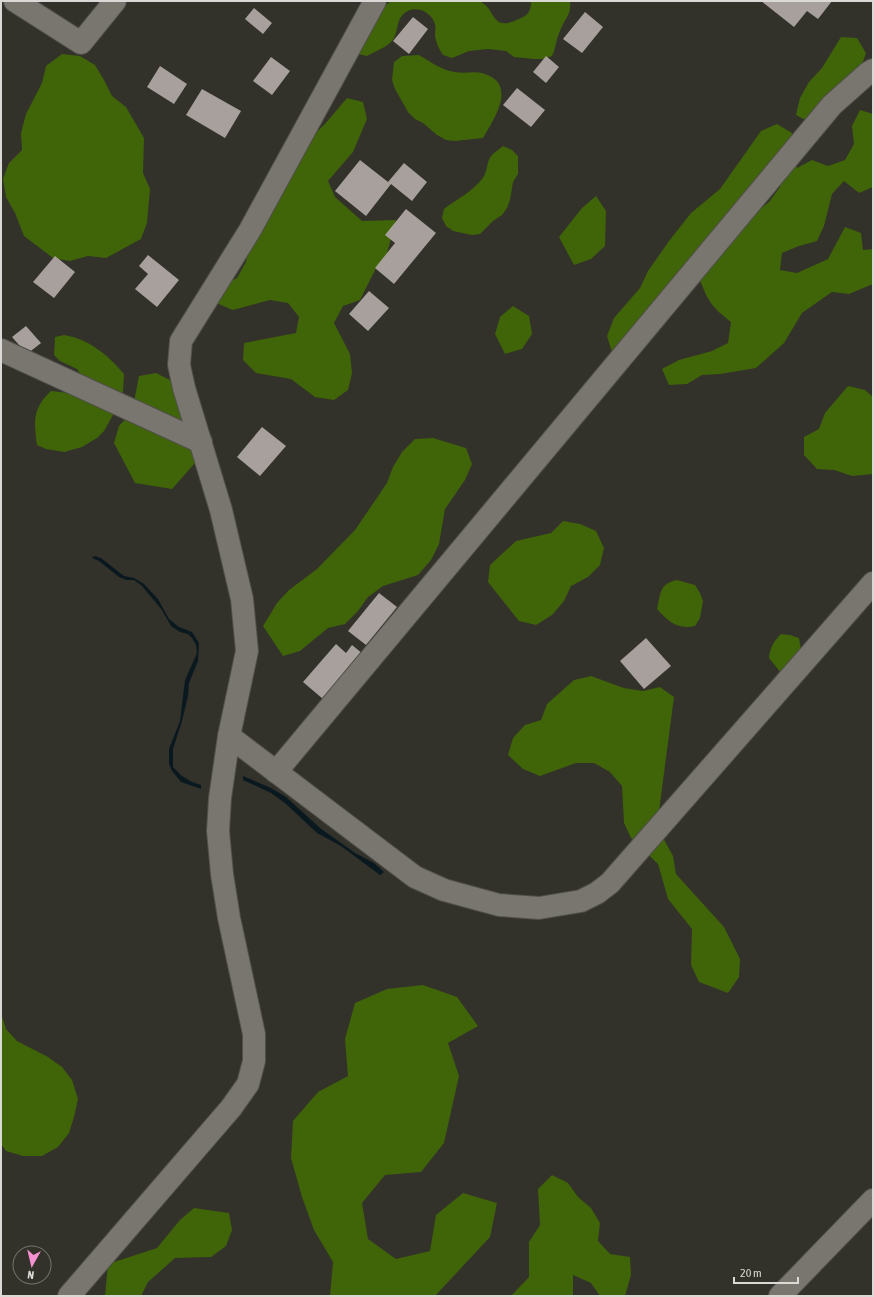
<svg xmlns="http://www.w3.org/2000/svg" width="874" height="1297" viewBox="0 0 874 1297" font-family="'Asap Condensed',sans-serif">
<rect width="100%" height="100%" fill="#32312a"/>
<g fill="#406408">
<path d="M391 1H479C498 9 489 34 521 18 529 15 531 10 531 1H570C572 15 564 19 560 31 556 39 556 48 552 56L543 59H534L514 57 506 51 488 49 469 51 452 58 443 55C439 49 436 43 435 36 435 28 437 26 432 18 425 8 409 5 401 17 396 24 398 35 391 42 385 48 374 52 367 56L357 54 382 8Z"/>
<polygon points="841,37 857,38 866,53 860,70 809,122 796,115 800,98 809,82 822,68"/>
<polygon points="62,54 80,56 95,65 104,80 112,96 126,107 144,138 143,173 150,189 147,223 141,239 106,258 88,256 70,261 53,258 24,236 15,213 6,197 3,179 9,163 22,150 21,133 26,114 42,83 46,66"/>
<path d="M419 55C431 62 441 70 455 72 464 74 473 71 482 73 519 83 494 119 483 138L455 141 446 140 437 135 423 123 415 119 408 112 395 89 392 80 394 62 402 56Z"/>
<polygon points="347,98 363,102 367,119 353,152 328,181 335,197 362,221 396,220 387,253 376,268 360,300 343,306 334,323 350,354 352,373 348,390 334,400 315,397 291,379 256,373 243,360 244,343 296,333 299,317 288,303 270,300 233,310 216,303 221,286 237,278 246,262 249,245 297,150 324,125"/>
<path d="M860 110 873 114V187L859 193 844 181 832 194 824 226 817 241 799 246 782 253 780 270 797 273 828 259 845 227 861 233 863 250 873 249V284L849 294 832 292 802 313 784 343 756 368 720 374 702 375 687 384 669 385 662 369 679 360 712 351 728 343 731 322C713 308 708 302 700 280L742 223 769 202 780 187 774 171 612 352 607 336 614 318 640 288 648 271 669 241 691 213 720 189 761 131 777 124 792 133 797 168 812 160 828 166 845 160 854 144 852 126Z"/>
<path d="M503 146 512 150 518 156V174L513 182 510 200 507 208 502 215 493 221 480 234 472 235 453 231 446 226 442 218 444 209C457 199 472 192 482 179 488 172 486 163 491 156 494 152 500 149 503 146Z"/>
<polygon points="596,196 606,211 605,246 591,259 574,265 559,237 582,208"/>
<polygon points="513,306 529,316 532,334 522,349 505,354 495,334 500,317"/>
<path d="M64 335C89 339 108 355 124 374L123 392 117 408 104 431 97 438 82 447 64 452 46 449 37 445C34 421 32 409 51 391L69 393 82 377 77 369 60 361 54 355 55 337Z"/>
<polygon points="156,373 172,381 195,463 172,489 135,483 114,443 119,426 132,412 139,376"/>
<polygon points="848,386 865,390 873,397 873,474 852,476 834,470 817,469 804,455 804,437 819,429 825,413"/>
<polygon points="433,438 466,448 472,464 465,480 445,509 439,544 431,560 418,575 383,586 368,597 358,611 345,624 328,628 300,651 283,656 263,626 277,603 289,590 317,569 355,530 387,483 393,467 402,452 415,439"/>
<polygon points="563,521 580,524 596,531 604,548 600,565 588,577 571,586 564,601 552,615 536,625 519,621 488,582 490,565 516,541 551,533"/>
<path d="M677 580 695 585 700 593 703 601 700 618 695 626C677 630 668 621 657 609 661 593 659 584 677 580Z"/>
<path d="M781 634 790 635 799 638 802 656 781 673 769 658C770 647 774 641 781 634Z"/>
<polygon points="591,676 624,688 643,691 660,687 674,697 658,819 662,836 673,856 676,874 724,927 740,959 739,977 728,993 699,982 691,965 692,929 668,899 658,864 631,838 624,823 622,786 610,772 594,763 576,763 540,776 523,769 508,755 513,738 525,725 541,720 547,704 574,680"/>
<polygon points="423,985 457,997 478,1026 448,1043 459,1076 444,1143 421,1172 385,1175 362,1203 368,1239 396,1259 430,1251 436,1215 463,1193 497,1203 490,1237 435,1296 330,1296 333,1262 314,1230 302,1197 291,1158 293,1121 318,1092 348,1076 345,1039 355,1003 387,989"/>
<polygon points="1,1013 6,1029 17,1041 48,1057 62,1067 72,1080 78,1099 74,1117 69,1133 58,1147 42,1156 23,1156 6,1151 1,1144"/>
<polygon points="552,1175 568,1183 578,1197 591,1208 600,1223 598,1241 610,1254 630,1257 631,1275 625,1296 600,1296 591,1283 573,1275 573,1296 511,1296 529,1277 529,1242 540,1225 538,1189"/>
<polygon points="194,1208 229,1213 232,1230 226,1246 211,1257 175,1258 148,1282 141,1296 105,1296 108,1264 157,1248 180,1220"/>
</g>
<g fill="#0a191f">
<polygon points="94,556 101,558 124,576 134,578 144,584 158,599 169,619 179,627 192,632 199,643 198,661 189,683 188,696 182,721 173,749 173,767 182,776 192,782 201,785 201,789 181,782 172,771 169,764 169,749 180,721 185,680 197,653 196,645 192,638 188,634 180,632 171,626 162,610 142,586 134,580 126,580 119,577 99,561 92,558"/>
<polygon points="243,776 271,788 286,797 320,828 355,853 374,863 384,872 380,875 341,846 317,833 285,803 271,793 243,780"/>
</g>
<g fill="#a8a09c">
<polygon points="761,1 832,1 818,19 807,11 794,27"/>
<polygon points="254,8 272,23 263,34 245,19"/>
<polygon points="585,12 603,27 582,53 563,39"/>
<polygon points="413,17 428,29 409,54 393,41"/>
<polygon points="546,56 559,67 546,83 533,72"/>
<polygon points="271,57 290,71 272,95 253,81"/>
<polygon points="160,66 187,84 174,104 147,87"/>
<polygon points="517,88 545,110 531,127 503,105"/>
<polygon points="202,89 241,111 225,138 186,115"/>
<polygon points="360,160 388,182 404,163 427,182 412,201 391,184 366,216 335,191"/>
<polygon points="406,209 436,233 394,284 375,268 395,243 385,235"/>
<polygon points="148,255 179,280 157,307 135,289 148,274 139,266"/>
<polygon points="55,256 75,272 54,298 33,282"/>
<polygon points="369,291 389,308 368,331 349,314"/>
<polygon points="26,326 41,343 27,354 12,337"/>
<polygon points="262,427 286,446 260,476 237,457"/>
<polygon points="379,593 397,607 366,645 348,631"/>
<polygon points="646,638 671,666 644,689 620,661"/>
<polygon points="336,644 346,653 352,645 363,654 323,699 303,682"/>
</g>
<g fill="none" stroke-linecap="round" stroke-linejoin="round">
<defs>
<g id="minor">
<polyline points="15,1 81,43 115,1"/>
<polyline points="1,350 201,442"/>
<polyline points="229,736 415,877 444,890 499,905 539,908 581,901 597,893 610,883 873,583"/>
<polyline points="276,772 832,105 868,73 873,70"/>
<polyline points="69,1296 231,1108 248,1084 254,1061 254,1034 229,918 222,874 218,831 220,798 229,736 247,651 242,599 221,510 184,388 179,365 181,341 250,230 375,1"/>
<polyline points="780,1296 873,1200"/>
</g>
</defs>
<use href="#minor" stroke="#504f49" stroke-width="24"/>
<use href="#minor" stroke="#78766f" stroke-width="22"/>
</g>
<rect width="874" height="1297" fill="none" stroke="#dad9d5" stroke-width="4"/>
<g transform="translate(32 1265) rotate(188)"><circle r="19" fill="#32312a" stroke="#75746e"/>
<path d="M0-3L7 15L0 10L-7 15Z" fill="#f591d2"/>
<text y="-6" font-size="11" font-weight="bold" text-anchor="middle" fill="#dad9d5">N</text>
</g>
<path d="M734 1277v6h64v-6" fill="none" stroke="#dad9d5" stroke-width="2"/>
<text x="740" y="1277" font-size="12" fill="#dad9d5" stroke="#32312a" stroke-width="3" paint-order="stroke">20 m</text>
</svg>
